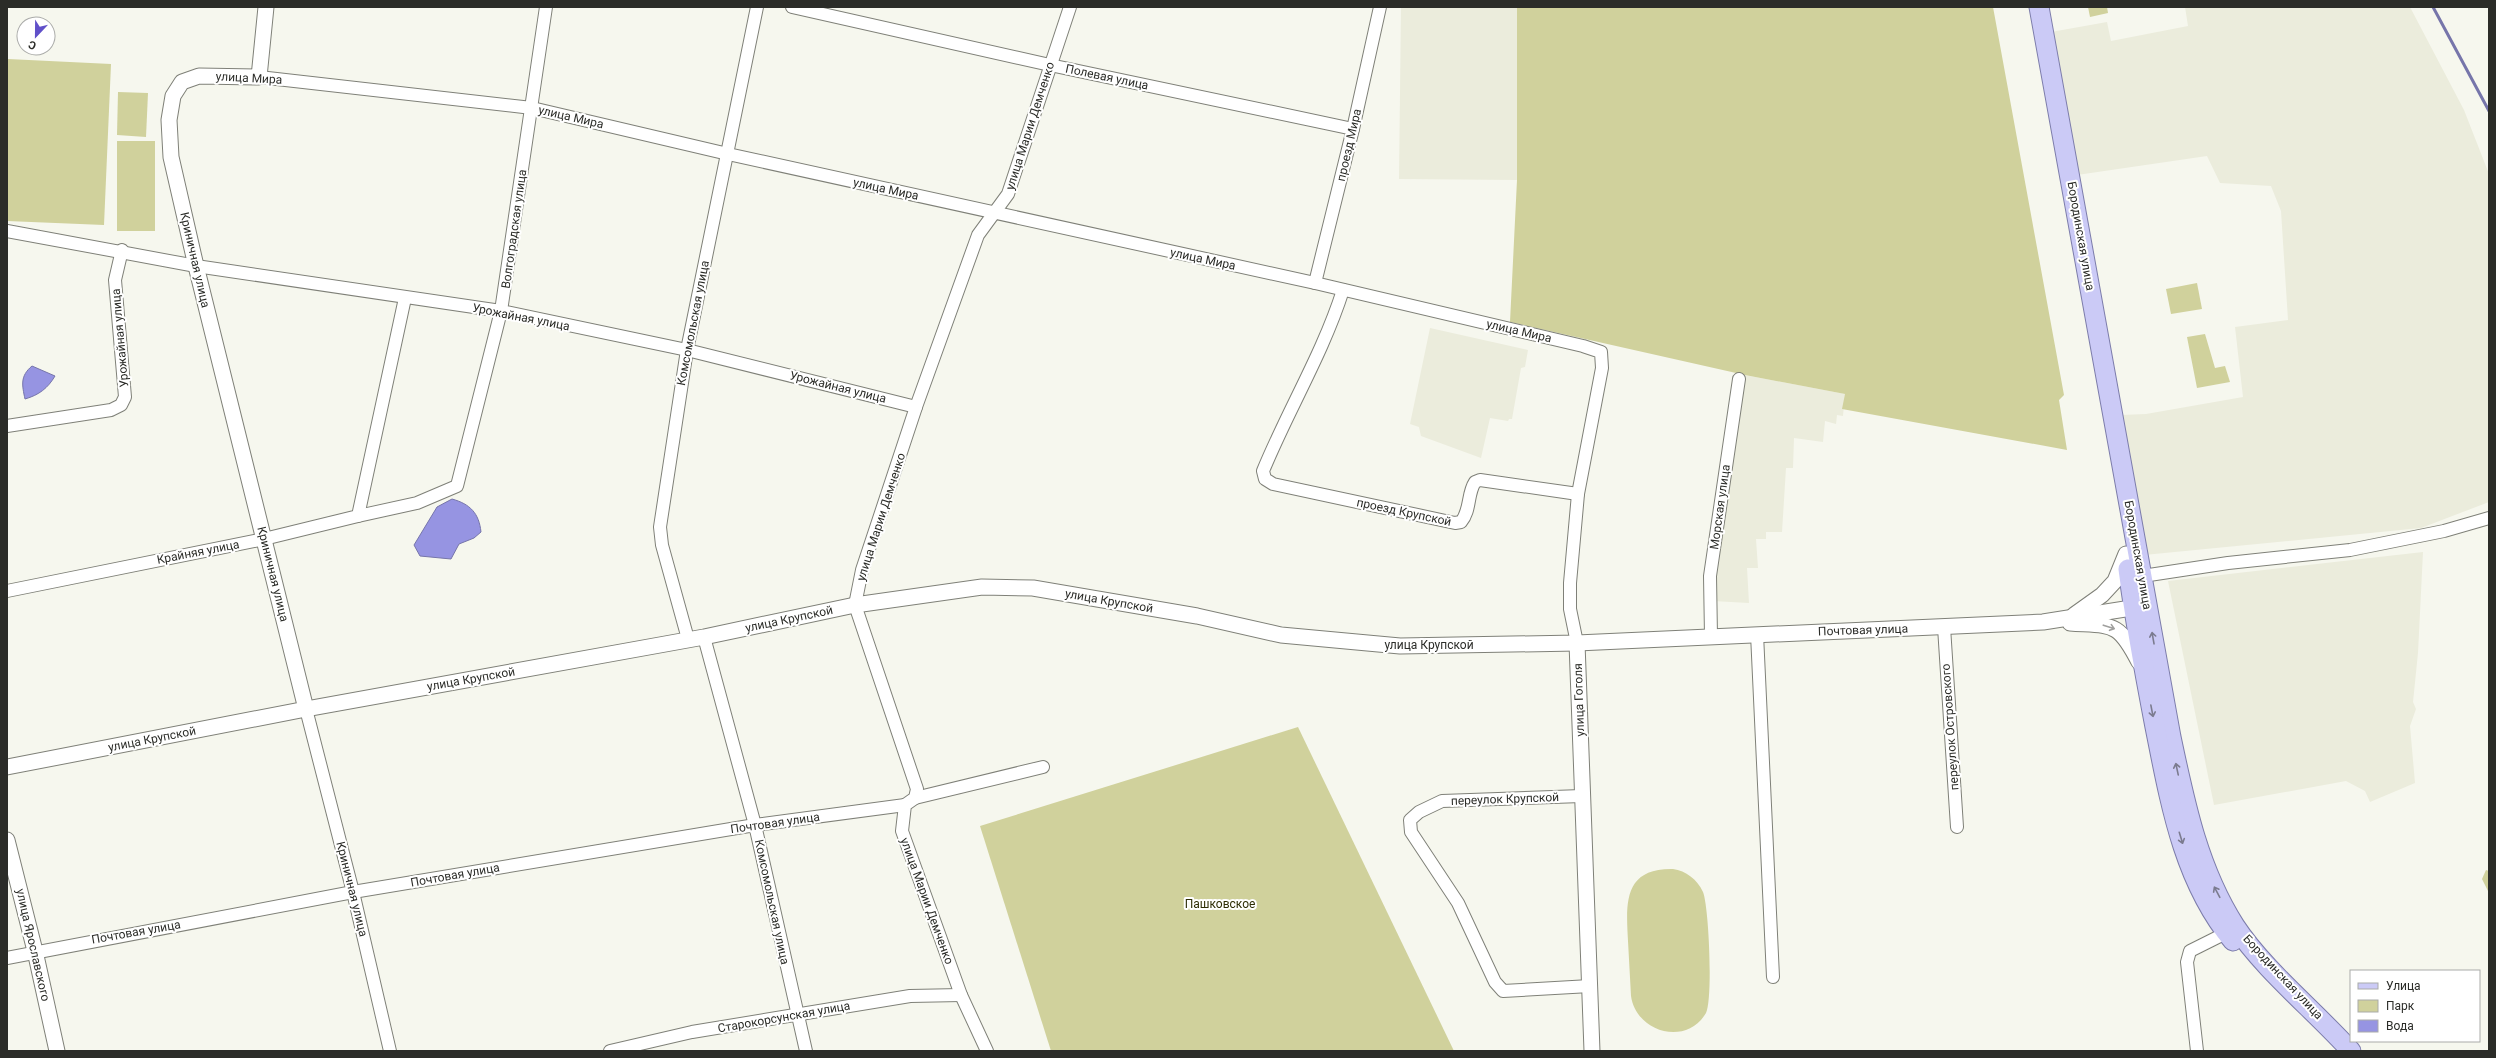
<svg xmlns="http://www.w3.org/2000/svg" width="2496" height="1058" viewBox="0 0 2496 1058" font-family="Roboto,sans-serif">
<rect width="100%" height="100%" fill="#f6f7ee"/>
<g fill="#ebecdc">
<polygon points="1401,7 1517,7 1517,180 1399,179"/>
<polygon points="2185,7 2410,7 2464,110 2489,174 2489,502 2421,528 2144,555 2121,415 2146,414 2243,397 2235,327 2288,320 2281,211 2271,186 2220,183 2207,156 2077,175 2051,32 2107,22 2111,41 2188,26"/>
<polygon points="1430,328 1528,350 1525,367 1521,368 1512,419 1509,419 1508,421 1490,418 1481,458 1421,436 1419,427 1410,424"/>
<polygon points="1745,375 1845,394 1843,416 1837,415 1836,424 1825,421 1823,442 1794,438 1793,468 1786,468 1782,532 1766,532 1766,539 1756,539 1758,568 1747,568 1749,603 1713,601 1716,558"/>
<polygon points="2423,552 2418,653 2413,702 2416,709 2410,726 2415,783 2370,802 2365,791 2346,781 2214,805 2168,581"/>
</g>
<g fill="#d0d19c">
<polygon points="1517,7 1993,7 2064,395 2059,400 2067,450 1842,409 1845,394 1745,375 1510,322 1517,180"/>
<polygon points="2088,7 2107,7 2108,13 2090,17"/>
<polygon points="8,59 111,64 104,225 7,221"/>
<polygon points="118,92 148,93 146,137 117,135"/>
<rect x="117" y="141" width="38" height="90"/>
<polygon points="2197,283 2202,309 2171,314 2166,289"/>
<polygon points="2205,334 2215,368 2225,366 2230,382 2197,388 2187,337"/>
<polygon points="1298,727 1454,1051 1051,1051 980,826"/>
<path d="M1673 869C1686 871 1697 879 1703 892 1709 907 1713 999 1706 1013 1686 1047 1636 1032 1631 996 1630 978 1629 959 1628 941 1626 904 1623 868 1673 869Z"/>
<polygon points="2486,870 2489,871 2489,893 2482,879"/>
</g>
<g fill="#9694e2" stroke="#7675aa">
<path d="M32 366 55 376C48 388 39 395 25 399 22 385 20 376 32 366Z"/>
<path d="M452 499C470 504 479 513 481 532L474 538 459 544 451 559 420 556 414 545 437 507Z"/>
</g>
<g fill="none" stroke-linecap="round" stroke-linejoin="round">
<polyline stroke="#7675aa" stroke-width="3" points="2433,7 2489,111"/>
<defs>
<g id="minor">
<polyline points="792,7 1050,65 1353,129"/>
<polyline points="259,77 532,108 728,154 1315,283 1583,346 1601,352 1602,368 1578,494 1570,583 1570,609 1577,643"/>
<polyline points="7,231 196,266 501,311 687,350 916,407"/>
<polyline points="1315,283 1353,129 1380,7"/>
<path d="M1343 290C1323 353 1288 410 1263 471L1265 479 1273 484 1455 523 1461 522C1471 510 1467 494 1475 482L1480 480 1578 494"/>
<polyline points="7,426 111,410 121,405 125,397 115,280 122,250"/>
<polyline points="358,516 417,503 457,486 501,311 546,7"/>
<polyline points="2136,577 2228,563 2350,550 2444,531 2489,518"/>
<polyline points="7,591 264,539 358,516 405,298"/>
<polyline points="1944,627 1957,827"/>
<polyline points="1757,634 1773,977"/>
<polyline points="1711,636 1710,576 1739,379"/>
<polyline points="704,637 755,825 806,1051"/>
<polyline points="688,639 662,545 660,527 687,350 757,7"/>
<polyline points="306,709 353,892 390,1051"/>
<polyline points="1582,796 1442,801 1419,812 1410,820 1411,832 1458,903 1495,982 1503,991 1590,986"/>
<polyline points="915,798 1043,767"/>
<polyline points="7,958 353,892 755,825 905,805"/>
<polyline points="610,1051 692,1032 910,996 961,995"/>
<polyline points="987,1051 961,995 902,831 905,805 915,798 917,789 855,605 862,570 916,407 978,235 1008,194 1070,7"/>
<polyline points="2197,1051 2187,962 2190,951 2226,933"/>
</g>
<g id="tertiary">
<polyline points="266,7 259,77 199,76 182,82 173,96 169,120 171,157 196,266 306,709"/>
<polyline points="2074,615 2102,595 2115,581 2126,554"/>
<path d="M2070 623C2113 626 2118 621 2139 662"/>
<polyline points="1577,643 1592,1051"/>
<polyline points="7,767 306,709 704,637 855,605 982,587 1033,588 1197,616 1281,635 1400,646 1577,643 2043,622 2144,606"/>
<polyline points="7,840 35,951 57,1051"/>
</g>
<g id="primary">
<path d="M2039 7 2171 737C2185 803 2198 868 2235 926 2264 970 2315 1011 2351 1051"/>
<path d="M2128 569C2135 622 2145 675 2155 727 2170 802 2183 881 2233 941"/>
</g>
</defs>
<use href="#minor" stroke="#7f8078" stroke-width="14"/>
<use href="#tertiary" stroke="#7f8078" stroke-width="17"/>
<use href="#primary" stroke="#7c7caa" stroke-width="21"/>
<use href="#minor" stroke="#fff" stroke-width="12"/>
<use href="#tertiary" stroke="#fff" stroke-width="15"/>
<use href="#primary" stroke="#cbcaf6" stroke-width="19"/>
</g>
<defs><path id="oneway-shaft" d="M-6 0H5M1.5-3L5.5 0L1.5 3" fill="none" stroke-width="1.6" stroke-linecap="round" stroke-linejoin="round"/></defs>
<use stroke="#a0a09e" href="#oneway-shaft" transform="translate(2109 627) rotate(18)"/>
<g stroke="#7b7b8f">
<use href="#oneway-shaft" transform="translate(2153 638) rotate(-100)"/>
<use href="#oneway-shaft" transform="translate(2152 711) rotate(79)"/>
<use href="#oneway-shaft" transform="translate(2177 769) rotate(-102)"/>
<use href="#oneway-shaft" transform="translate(2181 838) rotate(73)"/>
<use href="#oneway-shaft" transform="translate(2217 892) rotate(-118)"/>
</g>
<g text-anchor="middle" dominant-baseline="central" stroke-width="4" stroke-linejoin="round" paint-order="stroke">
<g font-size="12" fill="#2b2c28" stroke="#fff">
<text transform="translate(1107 77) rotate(12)">Полевая улица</text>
<text transform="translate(249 78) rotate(3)">улица Мира</text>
<text transform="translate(571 117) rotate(13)">улица Мира</text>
<text transform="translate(1030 126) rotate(-72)">улица Марии Демченко</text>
<text transform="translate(1349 145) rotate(-77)">проезд Мира</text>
<text transform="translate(886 189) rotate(12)">улица Мира</text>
<text transform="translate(514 229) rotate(-82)">Волгоградская улица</text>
<text transform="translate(2081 236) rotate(80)">Бородинская улица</text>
<text transform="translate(1203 259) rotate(12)">улица Мира</text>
<text transform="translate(195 260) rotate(77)">Криничная улица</text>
<text transform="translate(521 317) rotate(11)">Урожайная улица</text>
<text transform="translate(693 323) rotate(-79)">Комсомольская улица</text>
<text transform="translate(1519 331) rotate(13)">улица Мира</text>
<text transform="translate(120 338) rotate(-95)">Урожайная улица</text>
<text transform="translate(838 387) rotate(14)">Урожайная улица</text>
<text transform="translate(1720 507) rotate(-82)">Морская улица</text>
<text transform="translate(1404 512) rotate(12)">проезд Крупской</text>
<text transform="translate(881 517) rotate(-72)">улица Марии Демченко</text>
<text transform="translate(198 552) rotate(-11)">Крайняя улица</text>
<text transform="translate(2138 555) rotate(80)">Бородинская улица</text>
<text transform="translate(273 574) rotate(76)">Криничная улица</text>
<text transform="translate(1109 601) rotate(10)">улица Крупской</text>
<text transform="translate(789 619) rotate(-12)">улица Крупской</text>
<text transform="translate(1863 630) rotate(-2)">Почтовая улица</text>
<text x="1429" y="645">улица Крупской</text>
<text transform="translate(471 679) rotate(-10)">улица Крупской</text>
<text transform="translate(1579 700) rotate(-92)">улица Гоголя</text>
<text transform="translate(1950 727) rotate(-94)">переулок Островского</text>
<text transform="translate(152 739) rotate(-11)">улица Крупской</text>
<text transform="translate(1505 799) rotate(-2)">переулок Крупской</text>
<text transform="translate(775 823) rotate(-8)">Почтовая улица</text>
<text transform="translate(455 875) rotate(-10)">Почтовая улица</text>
<text transform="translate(352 889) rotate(76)">Криничная улица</text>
<text transform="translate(927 901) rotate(70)">улица Марии Демченко</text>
<text transform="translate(772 902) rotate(78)">Комсомольская улица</text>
<text transform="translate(136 932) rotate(-10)">Почтовая улица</text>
<text transform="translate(33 945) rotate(77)">улица Ярославского</text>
<text transform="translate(2283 977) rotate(47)">Бородинская улица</text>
<text transform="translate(784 1017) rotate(-10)">Старокорсунская улица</text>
</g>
<g font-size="12" fill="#2d2d04" stroke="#fff">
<text x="1220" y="904">Пашковское</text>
</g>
</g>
<rect width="2496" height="1058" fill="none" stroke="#2b2c28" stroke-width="16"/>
<rect x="2350" y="970" width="130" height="72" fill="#ffffff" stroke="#aaaba9"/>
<rect x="2358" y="983" width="20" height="6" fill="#cbcaf6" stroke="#aaaba9"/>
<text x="2386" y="990" font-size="12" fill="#2b2c28">Улица</text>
<rect x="2358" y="1000" width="20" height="12" fill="#d0d19c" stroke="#aaaba9"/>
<text x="2386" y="1010" font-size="12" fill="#2b2c28">Парк</text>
<rect x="2358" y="1020" width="20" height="12" fill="#9694e2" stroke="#aaaba9"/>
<text x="2386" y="1030" font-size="12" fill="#2b2c28">Вода</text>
<g transform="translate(36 36) rotate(202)"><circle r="19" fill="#ffffff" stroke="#aaaba9"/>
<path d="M0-3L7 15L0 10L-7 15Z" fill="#6050c9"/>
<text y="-6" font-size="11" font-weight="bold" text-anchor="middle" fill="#2b2c28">С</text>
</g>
</svg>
